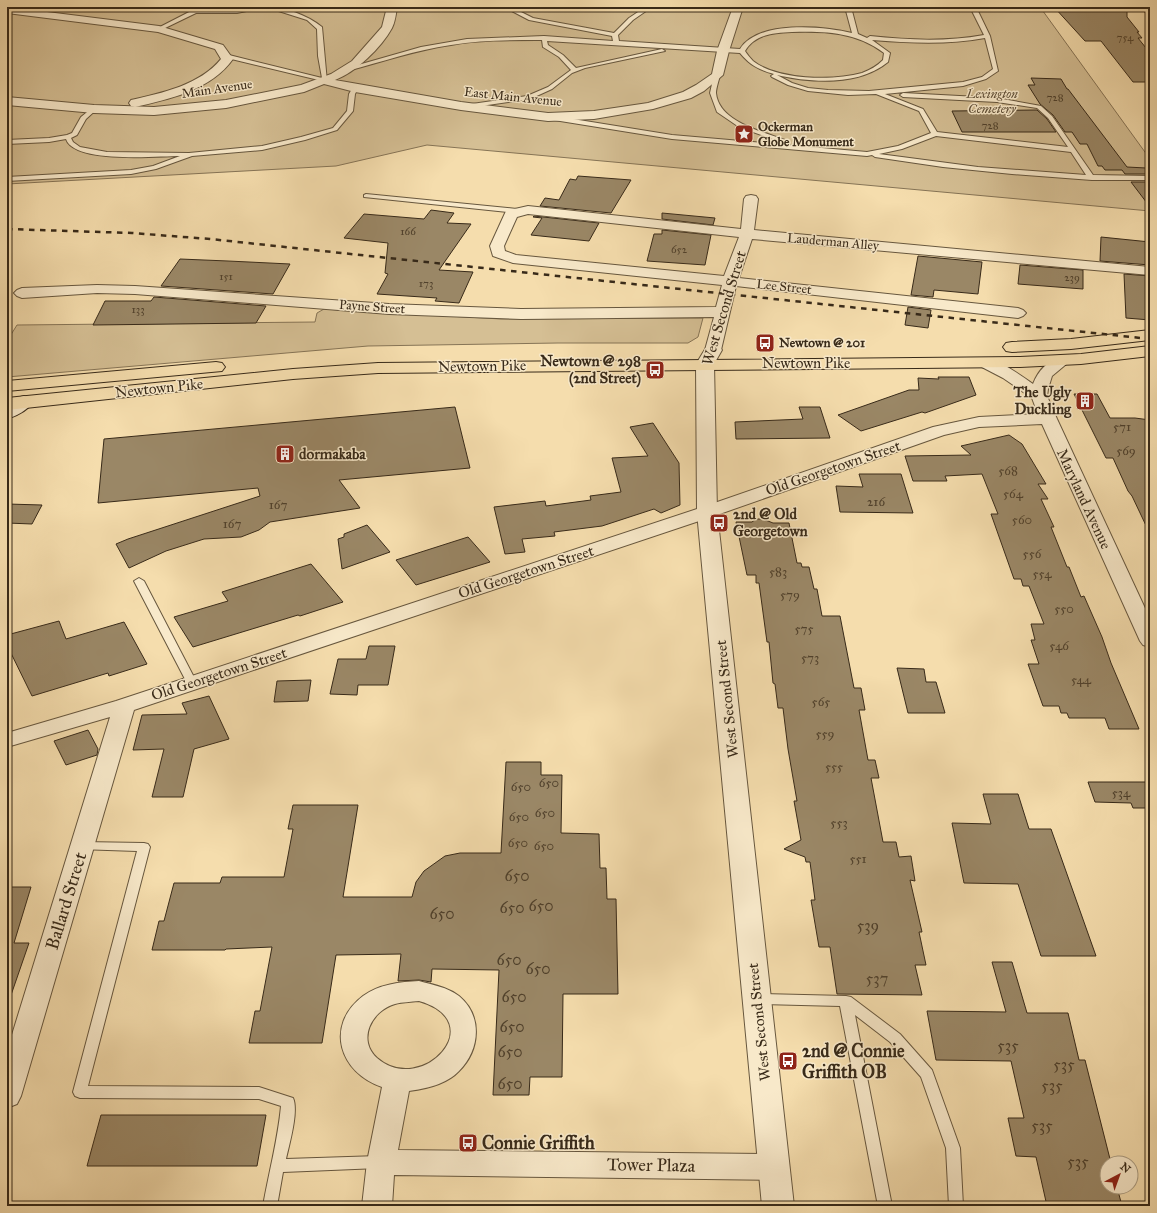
<svg xmlns="http://www.w3.org/2000/svg" width="1157" height="1213" viewBox="0 0 1157 1213" font-family="'IM FELL Great Primer',serif">
<rect width="100%" height="100%" fill="#f5ddad"/>
<filter id="stains"><feTurbulence type="fractalNoise" baseFrequency=".005" numOctaves="4"/><feColorMatrix values="0 0 0 0 .2 0 0 0 0 .09 0 0 0 0 .02 0 0 0 .5 -.17"/></filter>
<radialGradient id="worn" r=".72"><stop offset=".6" stop-color="#630" stop-opacity="0"/><stop offset="1" stop-color="#630" stop-opacity=".3"/></radialGradient>
<g fill="#d5bf94" stroke="#867456">
<polygon points="7,7 1040,7 1150,159 1150,211 427,145 336,166 7,184"/>
<polygon points="324,309 501,319 703,318 698,337 688,343 558,343 368,346 7,377 7,341 17,325 315,322 317,313"/>
</g>
<g fill="#9a8766" stroke="#382a19">
<polygon points="1054,7 1127,7 1127,17 1139,32 1137,32 1142,38 1138,38 1150,53 1150,82 1133,82 1101,41 1085,41"/>
<polygon points="1031,78 1061,79 1067,89 1068,89 1127,167 1146,168 1149,174 1125,174 1122,170 1105,170 1102,166 1098,166 1087,144 1080,144 1072,132 1065,132 1053,115 1040,104 1028,85 1035,85"/>
<polygon points="1037,110 1047,119 1056,132 962,132 952,111"/>
<polygon points="578,176 631,180 611,213 540,206 545,198 559,200 570,179 576,180"/>
<polygon points="1131,182 1150,182 1150,207"/>
<polygon points="431,210 454,213 447,223 471,224 439,270 473,272 459,303 435,301 437,298 377,294 388,274 385,273 388,243 344,238 364,214 424,219"/>
<polygon points="662,213 715,218 713,225 662,219"/>
<polygon points="534,216 599,223 589,241 531,235 542,218 533,217"/>
<polygon points="662,230 711,235 705,265 647,261 654,234 662,234"/>
<polygon points="1101,237 1150,242 1150,265 1100,261"/>
<polygon points="918,256 982,262 978,294 934,290 933,297 911,295"/>
<polygon points="180,259 228,261 290,264 273,294 161,286"/>
<polygon points="1020,265 1083,270 1083,289 1018,284"/>
<polygon points="1124,274 1150,276 1150,320 1126,318"/>
<polygon points="154,297 266,306 256,323 93,325 105,301 151,301"/>
<polygon points="908,307 931,310 928,328 905,325"/>
<polygon points="938,377 969,377 976,395 925,413 922,412 861,431 838,415 909,390 919,390 918,378 939,379"/>
<polygon points="1074,394 1097,394 1110,418 1135,418 1150,420 1150,534 1132,496 1128,491 1113,458 1106,458"/>
<polygon points="455,407 470,468 339,480 360,508 270,522 259,530 241,537 204,539 166,551 129,568 116,544 128,539 260,496 258,488 98,503 104,439"/>
<polygon points="799,407 820,407 830,438 736,439 735,422 803,419"/>
<polygon points="653,423 679,463 680,505 661,513 654,509 602,526 554,532 555,536 522,539 525,552 505,554 494,507 545,501 546,506 591,500 590,496 621,492 612,458 648,456 630,427"/>
<polygon points="1009,435 1022,444 1046,484 1038,484 1048,499 1041,499 1054,527 1051,527 1067,567 1069,567 1081,597 1084,596 1102,637 1111,663 1139,729 1109,729 1105,718 1069,718 1067,713 1061,713 1059,706 1043,706 1028,664 1039,664 1031,640 1035,640 1031,624 1044,624 1029,586 1023,586 1021,579 1014,579 991,514 998,514 982,474 945,476 947,481 913,481 905,456 971,455 961,446"/>
<polygon points="859,474 901,474 913,513 840,512 836,486 863,487"/>
<polygon points="7,504 42,505 32,524 7,523"/>
<polygon points="756,519 763,519 773,523 789,523 797,563 801,563 802,567 809,567 814,589 817,589 822,616 840,616 854,688 861,688 865,710 859,710 868,760 875,760 879,778 871,778 883,842 896,842 899,857 911,856 915,881 910,880 922,932 919,932 926,965 915,965 922,995 837,994 830,947 819,947 811,900 815,900 810,862 806,862 805,857 784,849 801,840 794,801 797,801 788,749 783,708 778,708 775,684 773,683 769,642 767,642 759,583 756,583 756,575 747,575 736,522 752,522"/>
<polygon points="367,525 390,552 342,569 338,539 344,537 344,534"/>
<polygon points="468,537 490,562 416,585 396,560"/>
<polygon points="311,564 343,602 300,616 298,615 193,647 174,617 228,601 222,592"/>
<polygon points="59,621 66,639 124,622 147,664 109,676 108,673 32,696 7,645 7,635"/>
<polygon points="369,646 395,646 388,685 358,685 357,695 330,694 338,659 366,659"/>
<polygon points="897,668 924,669 926,682 936,682 945,713 908,713"/>
<polygon points="311,680 308,701 274,702 277,681"/>
<polygon points="209,696 229,739 194,749 183,797 152,797 164,749 133,750 142,715 187,714 182,703"/>
<polygon points="88,730 98,749 97,755 66,765 54,741"/>
<polygon points="506,762 541,762 541,775 562,775 561,833 599,834 600,868 606,868 607,899 616,899 618,994 563,994 562,1077 530,1077 529,1095 493,1095 499,970 432,969 431,982 419,980 398,981 401,954 336,955 322,1043 249,1043 255,1011 260,1011 272,947 226,949 225,950 152,950 159,921 164,921 174,883 220,883 222,877 284,877 293,829 288,829 293,805 358,805 343,897 412,897 416,882 424,871 445,856 460,853 501,853"/>
<polygon points="1088,782 1150,782 1150,808 1133,808 1131,803 1095,802"/>
<polygon points="983,794 1018,794 1029,829 1051,829 1096,956 1041,956 1018,884 964,883 952,823 991,824"/>
<polygon points="7,887 31,887 14,943 29,943 10,998 7,997"/>
<polygon points="992,962 1012,962 1027,1013 1068,1013 1079,1060 1085,1060 1111,1163 1107,1163 1107,1187 1117,1187 1122,1206 1047,1206 1036,1157 1016,1156 1008,1118 1024,1118 1011,1061 936,1060 927,1011 1006,1012"/>
<polygon points="101,1115 266,1115 257,1166 87,1166"/>
</g>
<g fill="none" stroke-linecap="round" stroke-linejoin="round">
<defs>
<g id="service">
<polygon points="252,7 265,7 237,13 196,13 161,30 156,29 195,9 237,9"/>
<path d="M266 7C285 7 307 15 322 27L327 82 223 57 222 56 225 54 322 78 318 56 317 29 307 20Z"/>
<path d="M504 7H511L533 18 614 33 629 18 641 10 640 7H646V11L633 20 618 35 619 41 740 49C758 20 823 26 852 33L845 7H851L858 34 867 38 870 36C909 40 945 42 984 35L970 7H976L990 36 998 71 986 79 963 86 885 94 923 109 937 132 1068 147 1048 118 1037 108 997 102 903 97 900 95 903 93 997 98 1041 106 1052 116 1093 175 1150 176V180H1092L1012 174 943 167 875 157 872 155 867 156 672 139 554 120 551 118 554 116 672 135 867 152 898 146 931 133 919 111 876 94 848 95 808 91 788 85 772 77 771 76 774 74C759 70 750 65 740 53L547 41 548 45 563 55 576 68 662 49 665 51 585 68 572 73 552 89 530 99 467 108 464 106 465 105 527 96 548 87 571 70 559 57 543 47 542 40H536C508 40 479 40 451 45 415 50 382 62 347 71L344 69 421 47 467 39 544 36 613 41 612 36 529 20ZM792 32C825 31 857 32 884 53L883 60C877 66 870 70 862 73 833 81 777 80 753 61 750 58 747 54 745 51 755 34 774 33 792 32ZM985 38 993 69 982 77 963 82 869 91 828 90 808 88 792 83 777 75C812 83 859 86 888 62L890 53 872 40C910 43 947 45 985 38ZM936 136 1071 152 1086 175 978 167 879 154 902 149Z"/>
<path d="M717 73 720 75C719 80 716 88 716 93 719 123 765 132 788 141V143H784L739 127 717 112 710 93 714 75Z"/>
<path d="M355 86 358 88 355 94 353 111 337 130 305 140 262 150 192 156 156 169 131 174 7 181V177L131 170 153 166 180 156C158 156 74 164 66 139L49 142 7 144V140L49 138 67 135 72 133 81 117 92 108 97 109 86 119 77 135 71 138 73 142 80 147 107 152 189 153 262 146 301 137 333 128 347 111 349 94 353 87Z"/>
<polygon points="366,194 517,209 520,211 517,213 364,197 364,195"/>
<polygon points="139,578 144,581 197,683 196,685 188,685 187,683 134,581"/>
<path d="M82 842 144 843 148 844 150 847 88 1086 259 1087 293 1098C299 1111 289 1145 286 1159L379 1156 384 1158 386 1162 384 1166 379 1168 283 1172 277 1206H263C269 1172 278 1139 281 1106L259 1099 80 1098 75 1096 73 1092 137 851 78 849 76 846 78 843Z"/>
<polygon points="759,994 846,996 851,997 900,1034 932,1070 960,1148 963,1206 949,1206 946,1148 921,1077 890,1042 855,1015 892,1206 878,1206 840,1006 759,1004 754,1003 752,999 754,995"/>
</g>
<g id="minor">
<path d="M7 7 159 26 223 45 233 59C211 90 170 99 135 107L131 106 129 103 131 100C162 93 200 85 221 59L215 49 158 32 7 13Z"/>
<path d="M387 7H397C396 14 395 22 392 28 381 48 356 72 335 80L461 102 548 113 594 111 648 103 683 92 696 85 712 74 717 51 733 7H743L729 51 723 75 704 91 691 98 653 109 594 119 548 121 461 110 355 92 324 84 304 92 226 108 154 115 94 113 7 105V97L94 105 154 107 226 100 301 85 331 74 352 61 382 27Z"/>
<polygon points="1142,7 1150,7 1150,14 1146,13"/>
<path d="M751 195 756 196 758 199 754 230 1150 267V275L752 239 739 278 1018 308 1023 310 1026 313 1023 316 1018 318 736 286 721 350 719 353 713 355 707 353 705 350 714 317 521 319 389 314 135 294 97 293 22 298 17 296 14 293 17 290 22 288 97 285 135 286 389 304 521 309 716 307 722 285 513 263 493 256 490 246 506 211 528 206 741 229 744 199 746 196ZM528 214 739 237 724 276 516 255 505 251 504 246 517 217Z"/>
<path d="M1062 356 1068 358 1070 361 1052 376 1048 389 1047 396 1057 419 1150 619V647L1143 645 1140 641 1042 424 979 427 944 435 714 516 134 710 21 1096 17 1104 7 1108V1051L110 717 7 747V733L116 701 700 508 933 427 979 417 1038 414 1032 398 1003 378 978 365 976 362 978 359C994 355 1020 375 1033 384 1038 371 1048 360 1062 356Z"/>
<path d="M419 981C433 985 447 987 459 996 483 1016 480 1050 459 1071 447 1084 425 1089 409 1091L398 1150 774 1154 784 1158 788 1167 784 1176 774 1180 394 1175 392 1206H362L367 1162 382 1087C340 1073 324 1026 363 996 379 984 400 982 419 981ZM419 1001C492 1022 422 1097 377 1058 357 1040 371 1011 395 1004 402 1002 411 1002 419 1001Z"/>
</g>
<polygon id="tertiary" points="713,345 719,346 722,350 714,364 717,512 794,1206 762,1206 697,512 696,364 707,346"/>
<path id="secondary" d="M24 396 31 398 33 402C28 410 16 416 7 419V405L17 398Z"/>
<g id="primary">
<polygon points="1150,330 1150,340 1071,349 1012,352 1006,351 1003,347 1006,343 1012,342 1071,339"/>
<polygon points="1150,346 1150,356 1081,364 1020,367 378,373 293,379 7,410 7,398 293,369 378,363 1020,357 1081,354"/>
<polygon points="216,362 222,363 225,367 222,371 7,391 7,381"/>
</g>
</defs>
<use href="#service" stroke="#67573e" stroke-width="2"/>
<use href="#minor" stroke="#67573e" stroke-width="2"/>
<use href="#tertiary" stroke="#67573e" stroke-width="2"/>
<use href="#secondary" stroke="#382a19" stroke-width="2"/>
<use href="#primary" stroke="#382a19" stroke-width="2"/>
<use href="#service" fill="#f8e9ca" fill-rule="evenodd"/>
<use href="#minor" fill="#f8e9ca" fill-rule="evenodd"/>
<use href="#tertiary" fill="#f8e9ca" fill-rule="evenodd"/>
<use href="#secondary" fill="#f8e9ca" fill-rule="evenodd"/>
<use href="#primary" fill="#f5ddad" fill-rule="evenodd"/>
<polyline stroke="#382a19" stroke-width="2.5" stroke-dasharray="5.5 5.5" stroke-linecap="butt" points="7,229 132,233 210,239 1150,339"/>
</g>
<defs>
<symbol id="sight-square" viewBox="-11 -11 22 22"><rect x="-9" y="-9" width="18" height="18" rx="4" fill="#8f2418" stroke="#f8e9ca"/><path d="M0-6L1.8-2.2L6-1.7L2.9 1.2L3.7 5.4L0 3.3L-3.7 5.4L-2.9 1.2L-6-1.7L-1.8-2.2Z" fill="#fff"/></symbol>
<symbol id="bus-square" viewBox="-11 -11 22 22"><rect x="-9" y="-9" width="18" height="18" rx="4" fill="#8f2418" stroke="#f8e9ca"/><path d="M-5-6H5V4H4V6H2V4H-2V6H-4V4H-5ZM-3.5-4V0h7V-4ZM-3.5 1.2v1.5H-2V1.2ZM2 1.2v1.5H3.5V1.2Z" fill="#fff"/></symbol>
<symbol id="building-square" viewBox="-11 -11 22 22"><rect x="-9" y="-9" width="18" height="18" rx="4" fill="#8f2418" stroke="#f8e9ca"/><path d="M-4-6H4V6H1V3H-1V6H-4ZM-2.5-4.3h1.7v1.8h-1.7ZM.8-4.3h1.7v1.8H.8ZM-2.5-1h1.7V.8h-1.7ZM.8-1h1.7V.8H.8Z" fill="#fff"/></symbol>
</defs>
<g fill-rule="evenodd">
<use href="#sight-square" x="733" y="123" width="22" height="22"/>
<use href="#bus-square" x="754" y="332" width="22" height="22"/>
<use href="#bus-square" x="644" y="359" width="22" height="22"/>
<use href="#building-square" x="1074" y="390" width="22" height="22"/>
<use href="#building-square" x="274" y="443" width="22" height="22"/>
<use href="#bus-square" x="708" y="512" width="22" height="22"/>
<use href="#bus-square" x="777" y="1050" width="22" height="22"/>
<use href="#bus-square" x="457" y="1132" width="22" height="22"/>
</g>
<g text-anchor="middle" dominant-baseline="central" stroke-width="3" stroke-linejoin="round" paint-order="stroke">
<g font-size="11" fill="#50412c">
<text x="1125" y="37">754</text>
<text x="1055" y="97">728</text>
<text x="990" y="125">728</text>
<text x="408" y="231">166</text>
<text x="679" y="249">652</text>
<text x="226" y="276">151</text>
<text x="1072" y="277">239</text>
<text x="426" y="283">173</text>
<text x="138" y="309">133</text>
</g>
<g font-size="13" fill="#382a19" stroke="#f8e9ca">
<text transform="translate(217 89) rotate(-8)">Main Avenue</text>
<text transform="translate(513 97) rotate(6)">East Main Avenue</text>
<text transform="translate(833 242) rotate(5)">Lauderman Alley</text>
<text transform="translate(784 287) rotate(6)">Lee Street</text>
<text transform="translate(372 307) rotate(4)">Payne Street</text>
</g>
<g font-size="13" font-style="italic" fill="#5f4f38" stroke="#f8e9ca">
<text x="992" y="94">Lexington<tspan x="992" dy="15">Cemetery</tspan></text>
</g>
<g font-size="13" font-weight="bold" fill="#382a19" stroke="#f8e9ca" text-anchor="start">
<text x="758" y="127">Ockerman<tspan x="758" dy="15">Globe Monument</tspan></text>
<text x="779" y="343">Newtown @ 201</text>
</g>
<g font-size="13" fill="#50412c">
<text x="1122" y="427">571</text>
<text x="1126" y="451">569</text>
<text x="1008" y="471">568</text>
<text x="1013" y="494">564</text>
<text x="876" y="502">216</text>
<text x="278" y="505">167</text>
<text x="1022" y="520">560</text>
<text x="232" y="524">167</text>
<text x="1032" y="554">556</text>
<text x="778" y="572">583</text>
<text x="1042" y="574">554</text>
<text x="790" y="595">579</text>
<text x="1064" y="609">550</text>
<text x="804" y="629">575</text>
<text x="1059" y="646">546</text>
<text x="810" y="658">573</text>
<text x="1081" y="680">544</text>
<text x="821" y="702">565</text>
<text x="825" y="734">559</text>
<text x="834" y="767">555</text>
<text x="549" y="783">650</text>
<text x="521" y="787">650</text>
<text x="1121" y="793">534</text>
<text x="545" y="813">650</text>
<text x="519" y="817">650</text>
<text x="839" y="823">553</text>
<text x="518" y="843">650</text>
<text x="544" y="846">650</text>
<text x="858" y="859">551</text>
</g>
<g font-size="15" fill="#382a19" stroke="#f8e9ca">
<text transform="translate(724 308) rotate(-73)">West Second Street</text>
<text x="806" y="363">Newtown Pike</text>
<text transform="translate(482 366) rotate(-1)">Newtown Pike</text>
<text transform="translate(159 388) rotate(-6)">Newtown Pike</text>
<text transform="translate(833 468) rotate(-19)">Old Georgetown Street</text>
<text transform="translate(1084 499) rotate(65)">Maryland Avenue</text>
<text transform="translate(526 572) rotate(-18)">Old Georgetown Street</text>
<text transform="translate(219 674) rotate(-18)">Old Georgetown Street</text>
<text transform="translate(727 699) rotate(-96)">West Second Street</text>
<text transform="translate(759 1022) rotate(-96)">West Second Street</text>
</g>
<g font-size="15" font-weight="bold" fill="#382a19" stroke="#f8e9ca" text-anchor="end">
<text x="641" y="361">Newtown @ 298<tspan x="641" dy="17">(2nd Street)</tspan></text>
<text x="1071" y="392">The Ugly<tspan x="1071" dy="17">Duckling</tspan></text>
<text x="299" y="454" text-anchor="start">dormakaba</text>
<text x="733" y="514" text-anchor="start">2nd @ Old<tspan x="733" dy="17">Georgetown</tspan></text>
</g>
<g font-size="16" fill="#50412c">
<text x="517" y="875">650</text>
<text x="541" y="905">650</text>
<text x="512" y="907">650</text>
<text x="442" y="913">650</text>
<text x="868" y="925">539</text>
<text x="509" y="959">650</text>
<text x="538" y="968">650</text>
<text x="877" y="978">537</text>
<text x="514" y="996">650</text>
<text x="512" y="1026">650</text>
<text x="1008" y="1045">535</text>
<text x="510" y="1051">650</text>
<text x="1064" y="1064">535</text>
<text x="510" y="1083">650</text>
<text x="1052" y="1085">535</text>
<text x="1042" y="1125">535</text>
<text x="1078" y="1161">535</text>
</g>
<g font-size="18" fill="#382a19" stroke="#f8e9ca">
<text transform="translate(66 901) rotate(-73)">Ballard Street</text>
<text transform="translate(651 1165) rotate(1)">Tower Plaza</text>
</g>
<g font-size="18" font-weight="bold" fill="#382a19" stroke="#f8e9ca" text-anchor="start">
<text x="802" y="1051">2nd @ Connie<tspan x="802" dy="21">Griffith OB</tspan></text>
<text x="482" y="1143">Connie Griffith</text>
</g>
</g>
<rect width="1157" height="1213" fill="none" stroke="#f5ddad" stroke-width="24"/>
<rect x="8" y="8" width="1141" height="1197" fill="none" stroke="#382a19" stroke-width="2"/>
<rect x="12" y="12" width="1133" height="1189" fill="none" stroke="#382a19"/>
<g transform="translate(1119 1175) rotate(41)"><circle r="19" fill="#f8e9ca" stroke="#ab9d83"/>
<path d="M0-3L7 15L0 10L-7 15Z" fill="#8f2418"/>
<text y="-6" font-size="11" font-weight="bold" text-anchor="middle" fill="#382a19">N</text>
</g>
<rect width="100%" height="100%" filter="url(#stains)"/>
<rect width="100%" height="100%" fill="url(#worn)"/>
</svg>
